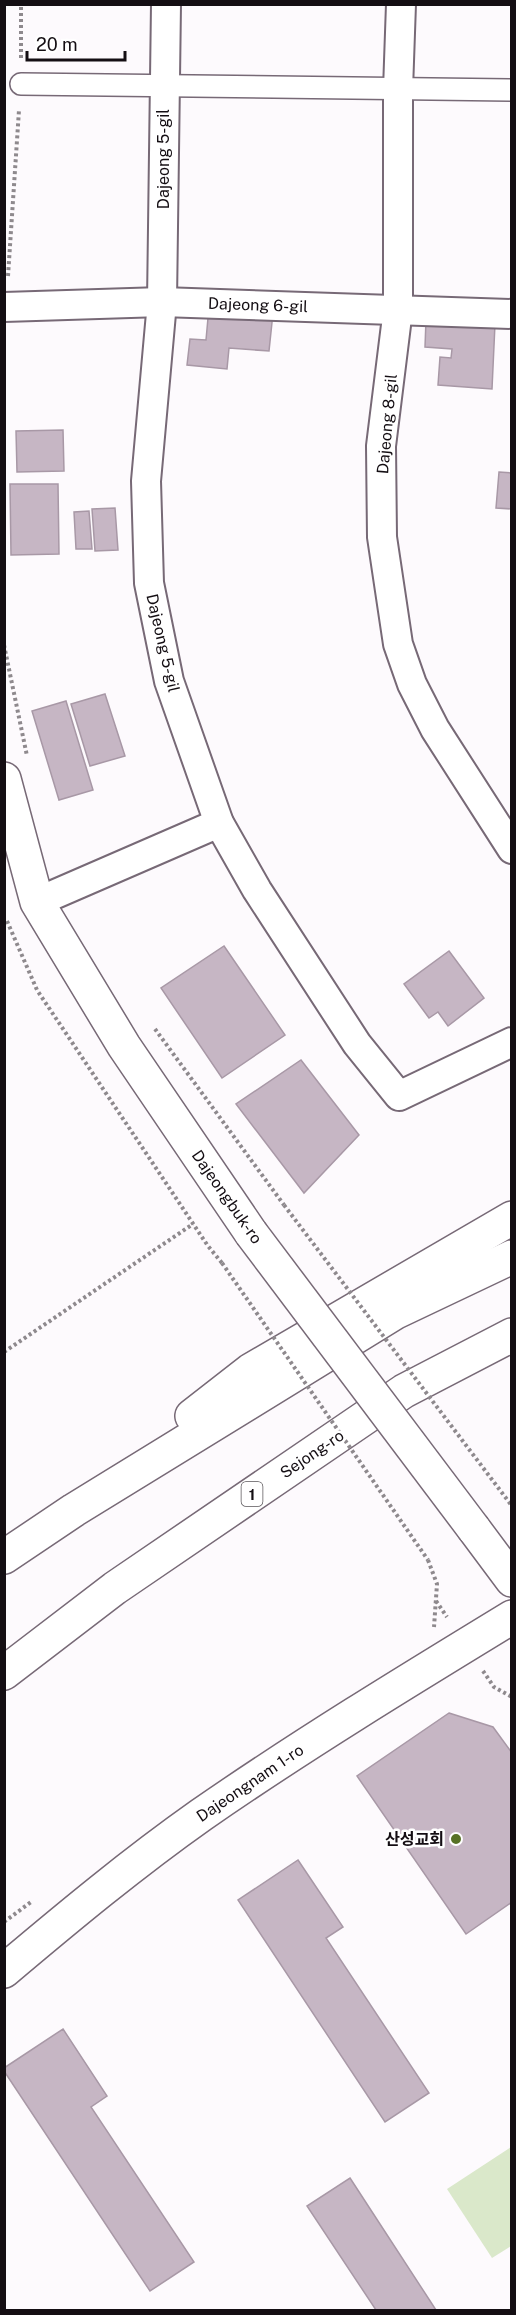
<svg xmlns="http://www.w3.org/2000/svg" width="516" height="2315" viewBox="0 0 516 2315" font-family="'Public Sans','Noto Sans KR',sans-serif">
<rect width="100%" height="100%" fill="#fdfafd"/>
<polygon fill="#dae8ca" points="511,2147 511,2246 492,2258 447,2189"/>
<g fill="#c6b6c4" stroke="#a898a6" stroke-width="1.5">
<polygon points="209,307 273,313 269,351 229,348 227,369 187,365 190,339 206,340"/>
<polygon points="426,320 495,324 492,389 438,385 440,357 451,358 452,349 425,347"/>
<polygon points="63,430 64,471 17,472 16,431"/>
<polygon points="499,472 512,473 512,509 496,508"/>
<polygon points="10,484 58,484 59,554 11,555"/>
<polygon points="115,508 118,550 95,551 92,509"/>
<polygon points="89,511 92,549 76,549 74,512"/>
<polygon points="105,694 125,756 90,766 71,704"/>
<polygon points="66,701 93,790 59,800 32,711"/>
<polygon points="224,946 285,1035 222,1078 161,988"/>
<polygon points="449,951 484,998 448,1026 438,1012 429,1018 404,984"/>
<polygon points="301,1060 359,1135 304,1193 236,1104"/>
<polygon points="449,1713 493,1727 512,1753 512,1902 466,1934 357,1776"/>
<polygon points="298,1860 343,1927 326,1938 429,2093 385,2122 238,1900"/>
<polygon points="63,2029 107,2096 91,2107 194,2262 150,2291 4,2071 4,2068"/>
<polygon points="350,2178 436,2310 376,2310 307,2206"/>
</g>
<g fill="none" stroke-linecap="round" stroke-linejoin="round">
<defs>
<polyline id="pedestrian" points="21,84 512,90"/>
<g id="minor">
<polyline points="166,4 162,302 146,481 149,583 169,681 219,823 257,890 357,1044 399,1096 512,1042"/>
<polyline points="401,4 398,90 398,309 381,446 382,537 398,644 412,684 435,729 512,849"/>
<polyline points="4,307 162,302 512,314"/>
<polyline points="37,902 219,823"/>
</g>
<g id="tertiary">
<polyline points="4,779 37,902 124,1046 251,1233"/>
<polyline points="474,1529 512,1580"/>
<path d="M4 1971C68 1917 133 1863 201 1815 302 1745 407 1681 512 1617"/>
</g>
<g id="trunk">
<polyline points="192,1416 251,1370 512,1218"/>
<polyline points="4,1557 74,1510 396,1312 512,1257"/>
<polyline points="4,1673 115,1588 404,1391 512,1335"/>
</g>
</defs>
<use href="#pedestrian" stroke="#776976" stroke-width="24"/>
<use href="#minor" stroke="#776976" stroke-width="32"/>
<use href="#tertiary" stroke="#776976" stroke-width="36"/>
<use href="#trunk" stroke="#776976" stroke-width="36"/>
<g stroke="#8e898d" stroke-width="4" stroke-dasharray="3 3" stroke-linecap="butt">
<polyline points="21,58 21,4"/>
<polyline points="8,276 19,110"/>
<polyline points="4,645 27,756"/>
<polyline points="7,921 37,990 208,1246 222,1263"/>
<polyline points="155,1029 284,1205"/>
<polyline points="4,1352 193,1224"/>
<polyline points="428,1560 437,1584 434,1627"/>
<polyline points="436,1601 447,1617"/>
<polyline points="483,1671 494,1687 512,1697"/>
<polyline points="4,1922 31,1902"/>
</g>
<use href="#pedestrian" stroke="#fff" stroke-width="21"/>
<use href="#minor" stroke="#fff" stroke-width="28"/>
<use href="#tertiary" stroke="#fff" stroke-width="33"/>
<use href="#trunk" stroke="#fff" stroke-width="33"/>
<defs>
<polyline id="tertiary-bridge" points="251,1233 474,1529"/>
</defs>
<use href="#tertiary-bridge" stroke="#776976" stroke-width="36" stroke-linecap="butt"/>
<g stroke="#8e898d" stroke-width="4" stroke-dasharray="3 3" stroke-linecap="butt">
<polyline points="284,1205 512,1506"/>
<polyline points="222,1263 428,1560"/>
</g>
<use href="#tertiary-bridge" stroke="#fff" stroke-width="33"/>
</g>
<circle fill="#567125" stroke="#fff" stroke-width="2" cx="456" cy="1839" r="6"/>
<g text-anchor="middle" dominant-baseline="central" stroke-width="5" stroke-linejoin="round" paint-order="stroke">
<rect fill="#fff" stroke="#5a565a" stroke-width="1.5" x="241.5" y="1482" width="21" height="24" rx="4.5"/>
<g font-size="15" font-weight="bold" fill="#140e13">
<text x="252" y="1494">1</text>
</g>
<g font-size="16" fill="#140e13" stroke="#fff">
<text transform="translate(163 159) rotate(-90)">Dajeong 5-gil</text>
<text transform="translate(258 305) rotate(2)">Dajeong 6-gil</text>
<text transform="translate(387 424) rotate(-85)">Dajeong 8-gil</text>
<text transform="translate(163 643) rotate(77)">Dajeong 5-gil</text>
<text transform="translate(227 1197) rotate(55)">Dajeongbuk-ro</text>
<text transform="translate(312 1454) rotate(-34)">Sejong-ro</text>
<text transform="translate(250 1783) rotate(-34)">Dajeongnam 1-ro</text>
</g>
<g font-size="16" font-weight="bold" fill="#140e13" stroke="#fff" text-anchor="end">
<text x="444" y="1839">산성교회</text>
</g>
</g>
<rect width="516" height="2315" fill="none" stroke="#140e13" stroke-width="12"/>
<path d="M27 51v9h98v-9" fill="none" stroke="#140e13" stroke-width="3"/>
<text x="36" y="51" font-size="18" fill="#140e13" stroke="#ffffff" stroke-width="4.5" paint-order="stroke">20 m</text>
</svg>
